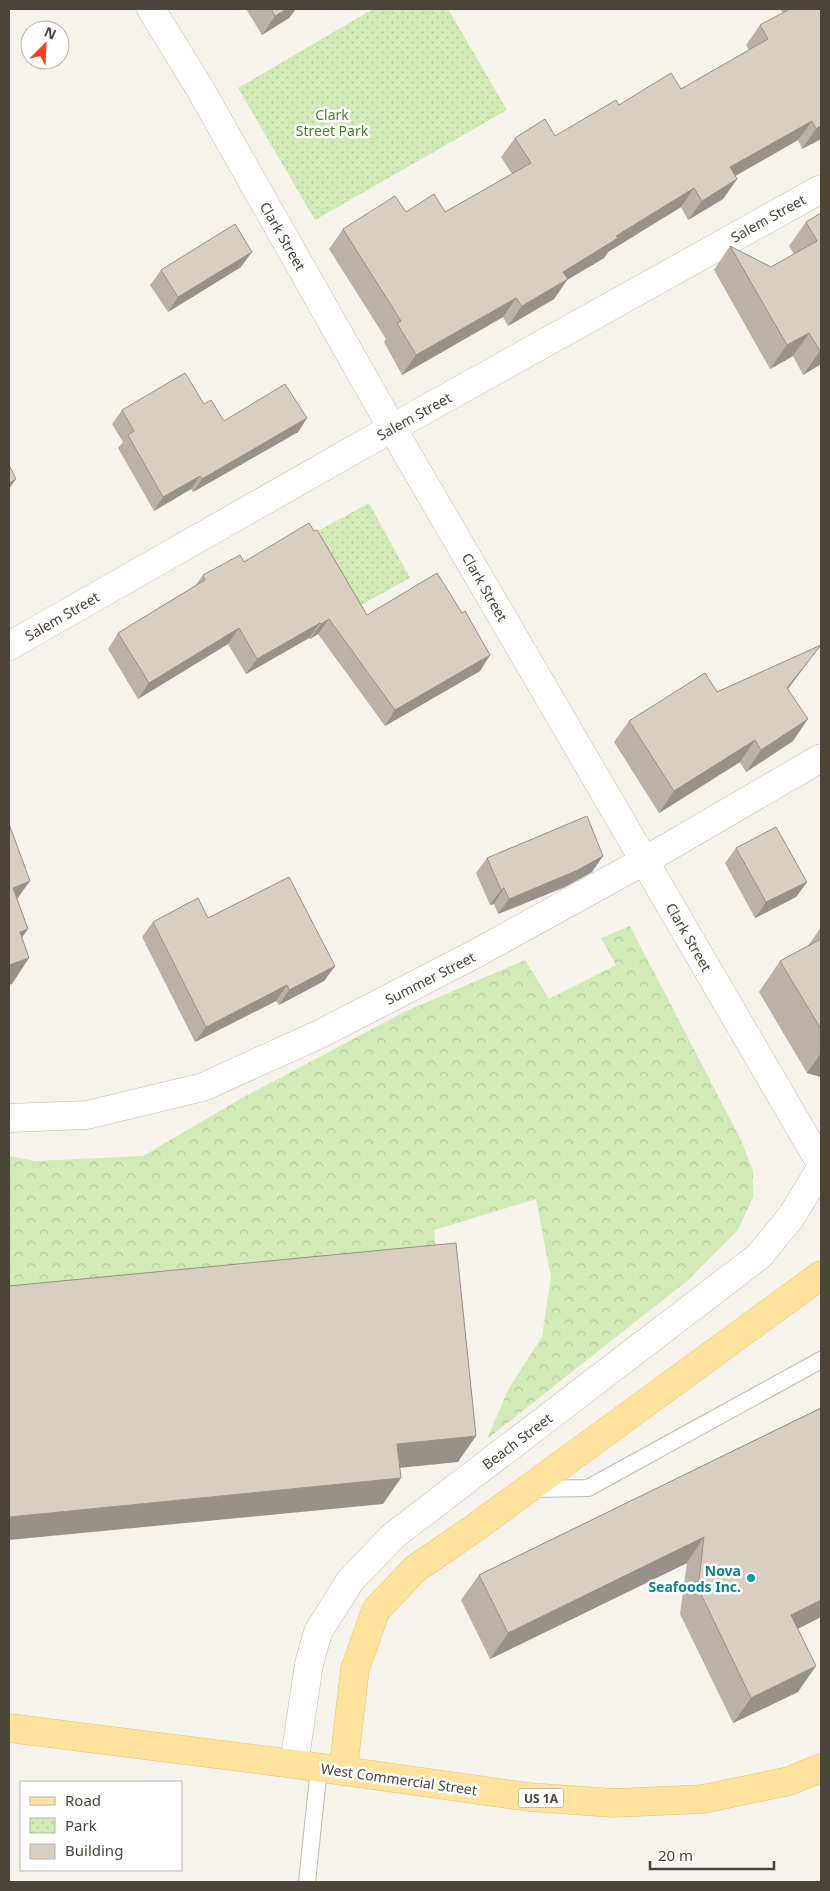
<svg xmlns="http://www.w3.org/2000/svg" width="830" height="1891" viewBox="0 0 830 1891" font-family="'Noto Sans',sans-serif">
<defs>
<pattern id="forest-crowns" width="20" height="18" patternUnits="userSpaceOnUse" patternTransform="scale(1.25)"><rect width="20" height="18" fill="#d2eab5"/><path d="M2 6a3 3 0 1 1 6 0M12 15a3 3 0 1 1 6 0" fill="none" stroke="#b6ca9c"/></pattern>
<pattern id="park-dots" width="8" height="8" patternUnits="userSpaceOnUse" patternTransform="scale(1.25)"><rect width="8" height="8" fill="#d2eab5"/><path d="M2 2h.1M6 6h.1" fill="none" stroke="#b6ca9c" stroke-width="1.8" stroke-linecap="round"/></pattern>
</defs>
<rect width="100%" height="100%" fill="#f6f3ec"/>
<polygon fill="url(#forest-crowns)" points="630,926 742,1142 753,1171 753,1197 738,1230 687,1281 487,1439 509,1388 542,1337 551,1277 536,1199 434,1230 438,1269 9,1310 9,1156 35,1161 143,1156 242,1098 404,1012 525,960 549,999 616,965 601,938"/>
<g fill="url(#park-dots)">
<polygon points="373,9 448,9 507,110 315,220 238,88"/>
<polygon points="369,503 410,578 348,612 307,537"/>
</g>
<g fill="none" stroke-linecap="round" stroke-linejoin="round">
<defs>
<g id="lane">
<polyline points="529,1489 588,1488 821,1360"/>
<polyline points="307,1882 319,1768"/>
</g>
<g id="street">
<polyline points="151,9 199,87 392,428 821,1164"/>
<polyline points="9,646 392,428 821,189"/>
<polyline points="9,1118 87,1115 203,1087 320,1034 475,954 644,861 821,758"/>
<polyline points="294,1764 309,1664 318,1632 350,1581 393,1536 759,1256 791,1217 821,1168"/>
</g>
<g id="primary">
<polyline points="9,1728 294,1764 529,1797 614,1803 703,1799 789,1781 821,1768"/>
<polyline points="343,1771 355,1669 376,1610 415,1569 476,1527 821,1275"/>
</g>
</defs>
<use href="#lane" stroke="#c2bbae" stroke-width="18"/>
<use href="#street" stroke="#c2bbae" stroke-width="29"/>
<use href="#primary" stroke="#e6c16a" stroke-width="29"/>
<use href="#lane" stroke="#fff" stroke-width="16"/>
<use href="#street" stroke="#fff" stroke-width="28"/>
<use href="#primary" stroke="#ffe39c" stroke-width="28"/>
</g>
<g fill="#bab2a6">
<polygon points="246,9 296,9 289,18 262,35"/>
<polygon points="780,9 821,9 821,139 802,149 798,140 735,176 737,179 723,199 688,220 681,207 608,252 604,258 567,280 554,299 508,326 503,317 402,375 384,342 386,339 329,249 343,229 406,212 445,212 512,174 501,157 515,138 555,136 619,105 681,89 749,50 746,45 760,25 783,13"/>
<polygon points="821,213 821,364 803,375 793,356 770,369 714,270 730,246 771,267 794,254 789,246 806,222"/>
<polygon points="241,267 168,312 150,285 161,270"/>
<polygon points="204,404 224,421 307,418 298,432 193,492 191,489 154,511 118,448 123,442 112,424 122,410"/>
<polygon points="314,531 367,615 462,613 490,655 480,671 385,726 318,634 310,639 309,638 246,674 228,644 138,699 108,649 118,633 195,586 203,575 244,562"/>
<polygon points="805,666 788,689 793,741 746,772 740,762 659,813 614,742 629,721 717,692"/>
<polygon points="736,848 807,882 796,897 755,918 725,863"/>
<polygon points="487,858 592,872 565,887 498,914 494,904 490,905 476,873"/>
<polygon points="208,918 335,966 324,981 279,1005 276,1001 195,1042 142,937 153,922"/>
<polygon points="821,927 821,1077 807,1073 759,992 780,961 808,946"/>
<polygon points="821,1408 821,1617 798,1629 798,1692 733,1723 680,1614 687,1563 490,1659 461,1600 479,1575"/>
</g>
<g fill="#979187">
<polygon points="287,9 296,9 289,18 262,35 275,16"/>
<polygon points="812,121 798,140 716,187 730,167"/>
<polygon points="821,126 821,139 802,149 816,129"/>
<polygon points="737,179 723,199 688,220 702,201"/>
<polygon points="694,188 681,207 608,252 604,258 567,280 554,299 508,326 522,306 563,272 616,236"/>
<polygon points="252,252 241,267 168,312 178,297"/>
<polygon points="516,298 503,317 402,375 416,355"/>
<polygon points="809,333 793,356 770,369 787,345"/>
<polygon points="821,350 821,364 803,375 820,351"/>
<polygon points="307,418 298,432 193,492 202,479"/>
<polygon points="200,476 191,489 154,511 163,497"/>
<polygon points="16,479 9,489 9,483"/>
<polygon points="329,619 318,634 310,639 321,624"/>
<polygon points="320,623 309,638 246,674 257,659"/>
<polygon points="239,628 228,644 138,699 149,683"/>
<polygon points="821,645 805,666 772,710 787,688"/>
<polygon points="490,655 480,671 385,726 395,710"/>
<polygon points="808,719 793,741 746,772 761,750"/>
<polygon points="755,740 740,762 659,813 674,791"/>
<polygon points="603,856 592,872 565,887 498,914 509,899"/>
<polygon points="30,881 12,906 13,888"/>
<polygon points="807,882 796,897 755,918 766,902"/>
<polygon points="504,888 494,904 490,905 501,890"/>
<polygon points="28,929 10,955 20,932"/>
<polygon points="29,958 12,984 9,985 9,965"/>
<polygon points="335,966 324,981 279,1005 289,990"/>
<polygon points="287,985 276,1001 195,1042 206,1027"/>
<polygon points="821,1053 821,1077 807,1073"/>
<polygon points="476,1436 458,1462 379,1470 397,1444"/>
<polygon points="401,1478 383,1504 9,1540 9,1517"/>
<polygon points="704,1537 687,1563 490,1659 508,1633"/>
<polygon points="821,1600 821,1617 773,1641 791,1615"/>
<polygon points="816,1666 798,1692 733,1723 751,1698"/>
</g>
<g fill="#d8cfc1" stroke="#979187">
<polygon points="271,9 287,9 275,16"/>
<polygon points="790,9 821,9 821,126 816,129 812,121 730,167 737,179 702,201 694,188 616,236 618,238 563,272 568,279 522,306 516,298 416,355 397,323 401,321 343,229 395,196 406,212 434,194 445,212 531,163 515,138 545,119 555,136 616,100 619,105 671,73 681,89 768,39 760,25"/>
<polygon points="821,213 821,350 820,351 809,333 787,345 730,246 771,267 817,241 806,222"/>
<polygon points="235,224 252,252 178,297 161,270"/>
<polygon points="185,373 204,404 211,400 224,421 285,384 307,418 202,479 200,476 163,497 128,435 134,431 122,410"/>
<polygon points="9,465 16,479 9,483"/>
<polygon points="309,523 314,531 317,530 367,615 437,573 462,613 465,611 490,655 395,710 329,619 321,624 320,623 257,659 239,628 149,683 118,633 205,580 203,575 240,555 244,562"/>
<polygon points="821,645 787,688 808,719 761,750 755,740 674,791 629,721 705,673 717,692"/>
<polygon points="587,816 603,856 576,871 509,899 504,888 501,890 487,858"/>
<polygon points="9,824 30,881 13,888 28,929 20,932 29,958 9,965"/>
<polygon points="776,827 807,882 766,902 736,848"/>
<polygon points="289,877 335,966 289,990 287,985 206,1027 153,922 198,898 208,918"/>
<polygon points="821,939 821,1029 780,961"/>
<polygon points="456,1243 476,1436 397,1444 401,1478 9,1517 9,1286"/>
<polygon points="821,1408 821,1600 791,1615 816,1666 751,1698 698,1588 704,1537 508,1633 479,1575"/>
</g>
<circle fill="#0f9aa8" stroke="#fff" stroke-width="2" cx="751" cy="1578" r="5"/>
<g text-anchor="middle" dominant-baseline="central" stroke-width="5" stroke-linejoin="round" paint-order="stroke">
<rect fill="#fff" stroke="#817c74" stroke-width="1" x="518.5" y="1788.5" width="45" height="19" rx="4"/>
<g font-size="12" font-weight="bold" fill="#4b4439">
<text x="541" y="1798">US 1A</text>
</g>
<g font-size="14" fill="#4a7f2a" stroke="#fff">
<text x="332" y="114">Clark<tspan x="332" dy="16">Street Park</tspan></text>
</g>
<g font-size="14" fill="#4b4439" stroke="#fff">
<text transform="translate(768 218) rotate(-29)">Salem Street</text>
<text transform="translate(283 236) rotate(60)">Clark Street</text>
<text transform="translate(414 416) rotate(-29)">Salem Street</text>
<text transform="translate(485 587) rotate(60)">Clark Street</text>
<text transform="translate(62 616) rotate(-30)">Salem Street</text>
<text transform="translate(689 937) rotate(60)">Clark Street</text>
<text transform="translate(430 978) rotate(-27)">Summer Street</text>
<text transform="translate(517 1441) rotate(-37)">Beach Street</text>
<text transform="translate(399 1779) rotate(8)">West Commercial Street</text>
</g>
<g font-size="14" font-weight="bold" fill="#0d838f" stroke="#fff" text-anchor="end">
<text x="741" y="1570">Nova<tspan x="741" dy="16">Seafoods Inc.</tspan></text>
</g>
</g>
<rect width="830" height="1891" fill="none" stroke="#4b4439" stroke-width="20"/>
<rect x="20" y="1781" width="162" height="90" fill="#ffffff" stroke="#b7b4b0"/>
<rect x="30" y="1797" width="25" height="8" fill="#ffe39c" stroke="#b7b4b0"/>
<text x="65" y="1806" font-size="15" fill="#4b4439">Road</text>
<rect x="30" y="1818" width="25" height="15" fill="url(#park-dots)" stroke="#b7b4b0"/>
<text x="65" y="1831" font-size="15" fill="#4b4439">Park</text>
<rect x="30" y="1844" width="25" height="15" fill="#d8cfc1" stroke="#b7b4b0"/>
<text x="65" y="1856" font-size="15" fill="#4b4439">Building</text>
<g transform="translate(45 45) rotate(24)"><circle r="24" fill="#ffffff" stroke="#b7b4b0"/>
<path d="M0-4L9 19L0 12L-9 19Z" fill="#fc3f1d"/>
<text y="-8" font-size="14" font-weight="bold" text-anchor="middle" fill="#4b4439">N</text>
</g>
<path d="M650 1861v8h124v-8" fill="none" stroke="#4b4439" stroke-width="2.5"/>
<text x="658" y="1861" font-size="15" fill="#4b4439" stroke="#ffffff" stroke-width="4" paint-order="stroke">20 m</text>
</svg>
